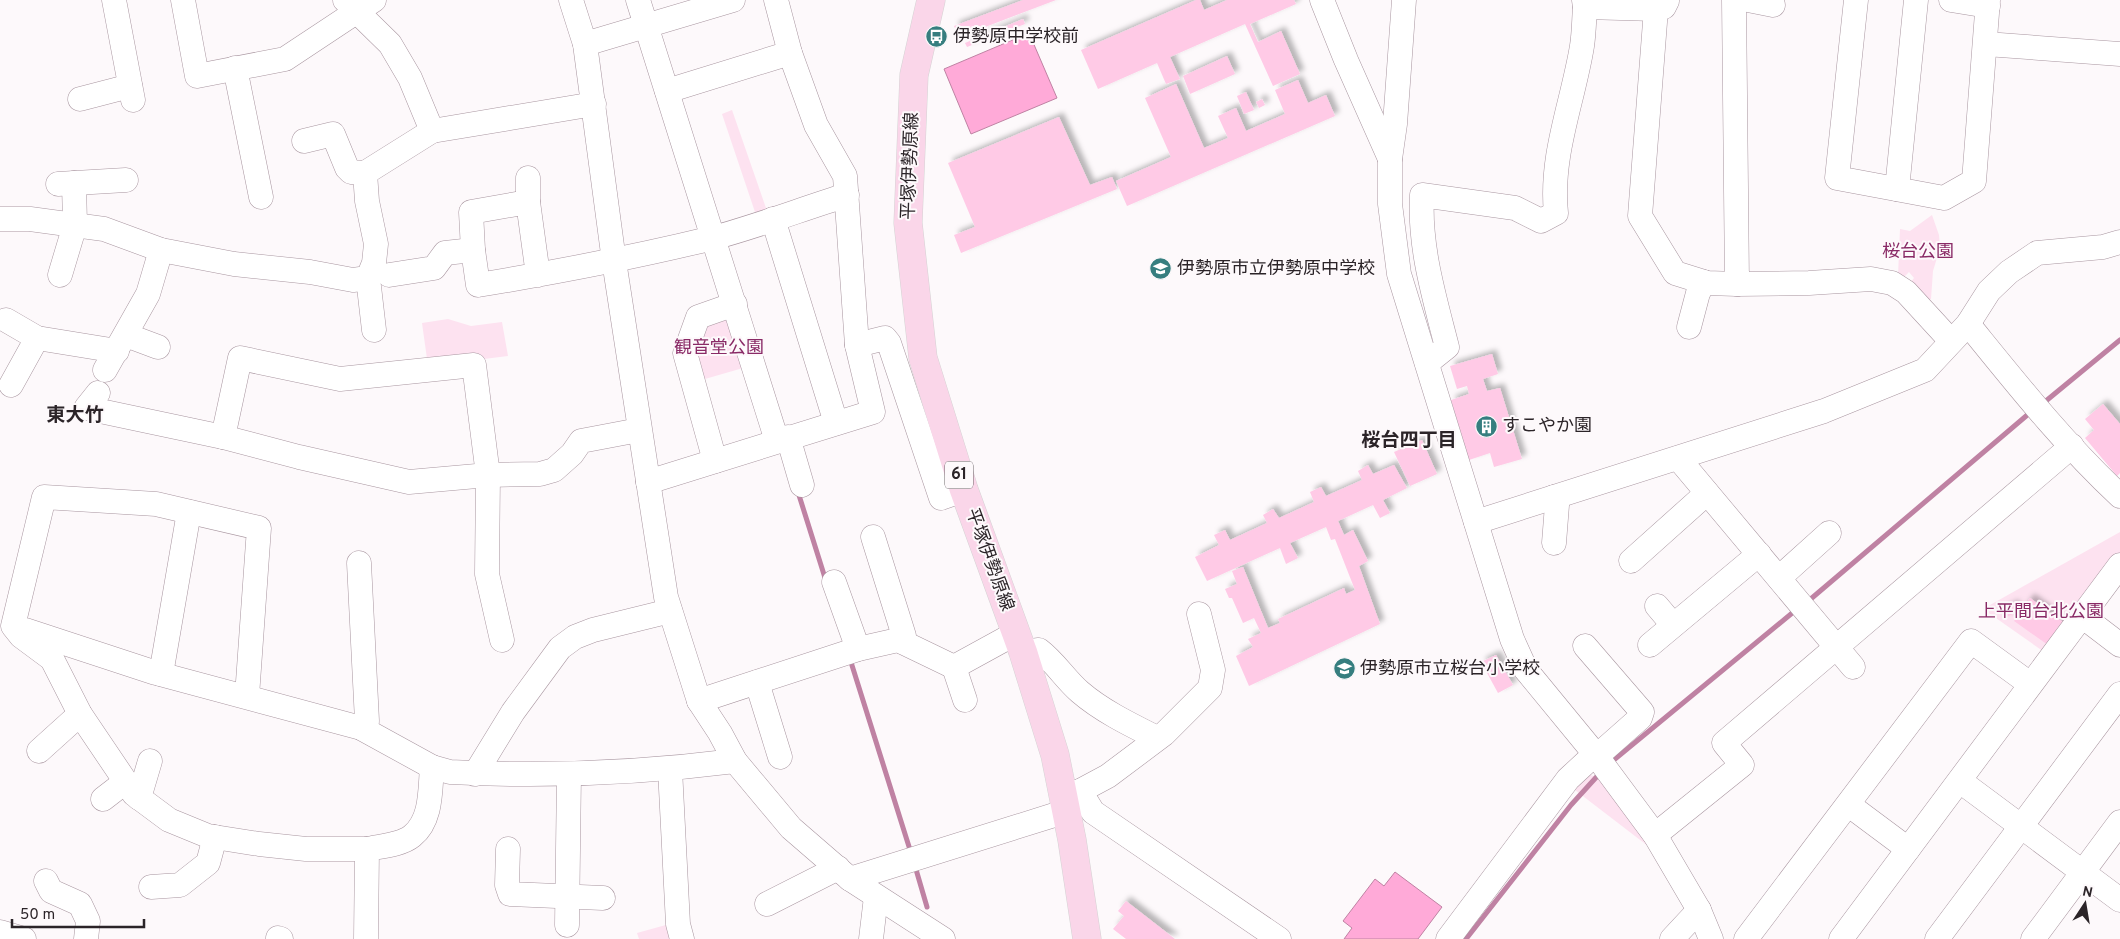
<svg xmlns="http://www.w3.org/2000/svg" width="2120" height="939" viewBox="0 0 2120 939" font-family="Overpass,'Noto Sans JP',sans-serif">
<defs>
<filter id="shadow"><feDropShadow dx="4.5" dy="-4.5" stdDeviation="2.5" flood-color="#0004"/></filter>
</defs>
<rect width="100%" height="100%" fill="#fdf9fb"/>
<g fill="#fde2f0">
<polygon points="732,110 767,211 756,215 722,114"/>
<polygon points="1932,215 1939,235 1940,248 1933,271 1931,299 1927,300 1911,282 1914,278 1909,272 1904,277 1898,276 1900,229 1910,231"/>
<polygon points="728,312 750,366 698,381 690,356 702,320"/>
<polygon points="448,319 471,326 502,322 508,356 428,366 422,323"/>
<polygon points="2120,532 2120,557 2047,654 1983,609"/>
<polygon points="1590,775 1603,778 1648,846 1575,790 1568,788 1578,778"/>
<polygon points="673,923 678,939 639,939 637,933"/>
</g>
<g fill="#ffaad8" stroke="#bf82a3">
<polygon points="1029,33 1057,98 971,134 944,69"/>
<polygon points="1395,872 1442,907 1418,939 1344,939 1352,928 1343,921 1375,879 1384,886"/>
</g>
<g fill="none" stroke-linecap="round" stroke-linejoin="round">
<g stroke="#bf82a3" stroke-width="5">
<polyline points="2041,405 2120,340"/>
<polyline points="798,492 826,581"/>
<polyline points="1806,603 2032,411"/>
<polyline points="850,659 911,853"/>
<polyline points="1609,764 1797,609"/>
<polyline points="915,866 927,907"/>
<polyline points="1466,939 1571,805 1601,772"/>
</g>
</g>
<g fill="#ffcae6" filter="url(#shadow)">
<polygon points="1023,0 1056,0 959,37 954,26"/>
<polygon points="1196,0 1200,0 1204,10 1227,0 1294,0 1296,4 1250,24 1258,42 1281,31 1300,74 1273,86 1245,24 1170,57 1180,79 1166,84 1157,63 1098,89 1081,50"/>
<polygon points="1023,19 1025,24 967,47 965,43"/>
<polygon points="1227,56 1235,74 1190,94 1183,76"/>
<polygon points="1298,80 1308,103 1326,95 1335,116 1127,206 1116,181 1171,157 1145,98 1176,84 1204,148 1228,138 1218,116 1236,108 1246,131 1285,114 1275,90"/>
<polygon points="1246,92 1254,110 1244,114 1237,96"/>
<polygon points="1262,99 1265,105 1259,108 1256,102"/>
<polygon points="1059,117 1090,185 1112,177 1117,189 961,253 954,235 975,227 948,163"/>
<polygon points="1492,354 1498,374 1483,379 1487,391 1500,388 1522,459 1494,467 1490,453 1469,460 1451,400 1469,394 1467,386 1457,389 1450,366"/>
<polygon points="2103,404 2120,424 2120,473 2117,476 2085,438 2094,430 2085,419"/>
<polygon points="1422,440 1437,474 1410,486 1394,452"/>
<polygon points="1368,465 1373,474 1394,465 1407,488 1383,500 1390,513 1380,518 1373,505 1338,521 1344,535 1353,530 1368,561 1359,566 1380,624 1249,686 1236,656 1253,647 1248,639 1261,633 1254,618 1243,623 1232,598 1229,598 1225,589 1237,584 1232,571 1243,567 1268,628 1280,623 1278,619 1344,588 1346,594 1355,590 1335,539 1331,540 1326,527 1290,543 1298,558 1286,564 1280,548 1207,581 1195,557 1219,545 1214,535 1225,530 1230,540 1267,523 1263,515 1273,509 1279,518 1314,502 1310,492 1321,487 1326,496 1362,480 1358,471"/>
<polygon points="2030,598 2063,622 2048,645 2014,621"/>
<polygon points="2014,604 2018,611 2005,618 2001,611"/>
<polygon points="1496,655 1513,685 1498,693 1481,662"/>
<polygon points="1126,901 1175,939 1126,939 1113,929 1124,916 1118,911"/>
</g>
<g fill="none" stroke-linecap="round" stroke-linejoin="round">
<defs>
<g id="minor">
<polyline points="114,0 133,100"/>
<polyline points="183,0 197,76 285,59 374,0"/>
<polyline points="345,0 390,44 410,78 432,131 594,104"/>
<polyline points="571,0 585,44 614,261 666,597 699,701 720,733 735,761 791,828 850,879 943,939"/>
<polyline points="638,0 777,441"/>
<polyline points="1322,0 1346,60 1390,159"/>
<polyline points="1404,0 1395,124 1390,159 1390,204 1399,274 1512,639 1526,670 1595,754 1655,835 1699,910 1711,939"/>
<polyline points="1584,0 1585,7 1656,9 1664,7 1667,1"/>
<polyline points="1734,0 1737,284 1809,283 1871,279 1892,283 1906,292 1951,341"/>
<polyline points="1748,0 1773,5"/>
<polyline points="1856,0 1837,178 1944,198 1974,181 1988,0"/>
<polyline points="1951,0 1988,6"/>
<polyline points="1656,9 1640,216 1675,273 1707,283 1737,284"/>
<polyline points="585,44 733,0"/>
<polyline points="1986,44 2120,54"/>
<polyline points="235,68 261,197"/>
<polyline points="667,91 790,53"/>
<polyline points="80,99 130,86"/>
<polyline points="304,141 333,134 347,168 351,172 365,173"/>
<polyline points="528,178 528,202"/>
<polyline points="58,184 126,180"/>
<polyline points="1897,189 1916,0"/>
<polyline points="0,219 30,219 104,229 161,250 234,264 310,272 353,280 368,278"/>
<polyline points="773,219 836,423"/>
<polyline points="60,275 75,225 74,183"/>
<polyline points="389,275 434,268 445,253 473,250"/>
<path d="M538 275 528 202 471 212 473 250 478 285C557 272 635 257 713 238 758 226 802 209 847 195"/>
<polyline points="6,320 37,338 117,351"/>
<path d="M1968 324C2016 383 2064 444 2120 496"/>
<polyline points="1689,327 1698,293 1704,282"/>
<polyline points="374,330 368,278 374,263 376,244 367,201 365,173 432,131"/>
<polyline points="126,335 158,347"/>
<polyline points="857,345 885,338 889,343 941,498 964,490"/>
<path d="M1427 363 1447 347C1434 296 1419 247 1422 195L1515 208 1541 221 1556 213C1550 155 1573 102 1582 46 1584 33 1584 20 1585 7"/>
<polyline points="105,370 148,294 161,250"/>
<polyline points="11,385 37,338"/>
<polyline points="98,393 86,408 223,437 299,457 409,482 488,475 540,474 554,470 572,454 581,441 639,430"/>
<polyline points="223,437 240,358 340,379 474,365 488,475 487,574 502,640"/>
<polyline points="788,437 802,485"/>
<polyline points="1678,458 1853,667"/>
<polyline points="715,461 685,353 698,317 735,304"/>
<polyline points="648,482 873,412 857,345 845,176 816,125 790,53 776,0"/>
<polyline points="1554,497 1557,505 1554,543"/>
<polyline points="1476,522 1824,411 1925,370 1968,324 1989,291 2009,272 2037,253 2103,247 2120,242"/>
<polyline points="873,537 904,636 903,642"/>
<polyline points="1631,561 1707,493"/>
<polyline points="359,563 367,721 361,728"/>
<polyline points="1779,578 1829,533"/>
<polyline points="834,582 858,649"/>
<polyline points="1657,606 1673,625"/>
<polyline points="2082,616 2120,565"/>
<path d="M25 630 156 673 361 728 432 767 450 772C545 777 640 773 735 761"/>
<polyline points="1650,645 1759,554"/>
<polyline points="1585,646 1642,712 1640,718 1597,756"/>
<path d="M1023 652 1039 650C1055 662 1065 679 1080 692 1102 711 1131 725 1157 738"/>
<polyline points="954,667 965,700"/>
<polyline points="161,674 189,512"/>
<polyline points="758,682 759,689 780,757"/>
<polyline points="247,696 259,528 156,504 44,497 13,626 21,636 52,659 80,714 134,794 169,820 208,836 259,844 306,849 367,849"/>
<polyline points="699,701 858,649 898,640 954,667 1016,633"/>
<polyline points="39,751 80,714"/>
<polyline points="670,769 678,924 682,939"/>
<polyline points="475,774 513,712 560,648 575,637 593,630 670,611"/>
<polyline points="1960,781 2120,900"/>
<polyline points="1080,791 1108,776 1164,734 1210,688 1213,670 1199,614"/>
<polyline points="1064,796 1080,791 1093,812 1279,939"/>
<polyline points="139,798 150,761"/>
<polyline points="103,799 125,782"/>
<polyline points="1849,805 1908,849"/>
<polyline points="1655,835 1742,765 1724,743 2072,446"/>
<polyline points="508,849 507,885 510,894 603,898"/>
<polyline points="850,879 1067,811"/>
<polyline points="46,881 51,891 80,904 88,921 86,939"/>
<polyline points="151,887 180,885 208,863 215,837"/>
<polyline points="767,904 838,868"/>
<polyline points="567,925 569,774"/>
<polyline points="0,932 24,939"/>
<polyline points="278,938 281,939"/>
<path d="M366 939 367 849C381 846 401 845 412 836 432 820 430 790 432 767"/>
<polyline points="871,939 876,897"/>
<polyline points="1448,939 1568,779 1595,754"/>
<polyline points="1672,939 1699,910"/>
<polyline points="1746,939 1971,641 2030,684"/>
<polyline points="1841,939 2082,616 2120,645"/>
<polyline points="1937,939 2120,694"/>
<polyline points="2033,939 2120,822"/>
</g>
<polyline id="major" points="931,0 914,75 908,223 923,358 964,490 1023,652 1055,755 1072,840 1087,939"/>
</defs>
<use href="#minor" stroke="#a996a0" stroke-width="25"/>
<use href="#major" stroke="#d5d3d4" stroke-width="29"/>
<use href="#minor" stroke="#fff" stroke-width="24"/>
<use href="#major" stroke="#fad6e9" stroke-width="28"/>
</g>
<defs>
<symbol id="bus-disc" viewBox="-11 -11 22 22"><circle r="9.5" fill="#367e7f" stroke="#fdf9fb"/><path d="M-5-6H5V4H4V6H2V4H-2V6H-4V4H-5ZM-3.5-4V0h7V-4ZM-3.5 1.2v1.5H-2V1.2ZM2 1.2v1.5H3.5V1.2Z" fill="#fff"/></symbol>
<symbol id="school-disc" viewBox="-11 -11 22 22"><circle r="9.5" fill="#367e7f" stroke="#fdf9fb"/><path d="M0-5L7-2L0 1L-7-2ZM-4 1L0 2.5L4 1V4Q0 6-4 4Z" fill="#fff"/></symbol>
<symbol id="building-disc" viewBox="-11 -11 22 22"><circle r="9.5" fill="#367e7f" stroke="#fdf9fb"/><path d="M-4-6H4V6H1V3H-1V6H-4ZM-2.5-4.3h1.7v1.8h-1.7ZM.8-4.3h1.7v1.8H.8ZM-2.5-1h1.7V.8h-1.7ZM.8-1h1.7V.8H.8Z" fill="#fff"/></symbol>
</defs>
<g fill-rule="evenodd">
<use href="#bus-disc" x="924" y="24" width="25" height="25"/>
<use href="#school-disc" x="1148" y="256" width="25" height="25"/>
<use href="#building-disc" x="1474" y="414" width="25" height="25"/>
<use href="#school-disc" x="1332" y="656" width="25" height="25"/>
</g>
<g text-anchor="middle" dominant-baseline="central" stroke-width="4" stroke-linejoin="round" paint-order="stroke">
<rect fill="#fdf9fb" stroke="#6a6467" stroke-width="1" x="945" y="461.5" width="28" height="27" rx="4"/>
<g font-size="16" font-weight="bold" fill="#2b2428">
<text x="959" y="475">61</text>
</g>
<g font-size="18" fill="#2b2428" stroke="#fdf9fb" text-anchor="start">
<text x="953" y="37">伊勢原中学校前</text>
<text x="1177" y="269">伊勢原市立伊勢原中学校</text>
<text x="1502" y="426">すこやか園</text>
<text x="1360" y="669">伊勢原市立桜台小学校</text>
</g>
<g font-size="18" fill="#2b2428" stroke="#fdf9fb">
<text transform="translate(911 166) rotate(-88)">平塚伊勢原線</text>
<text transform="translate(989 560) rotate(70)">平塚伊勢原線</text>
</g>
<g font-size="18" fill="#892a66" stroke="#fdf9fb">
<text x="1918" y="252">桜台公園</text>
<text x="719" y="348">観音堂公園</text>
<text x="2041" y="612">上平間台北公園</text>
</g>
<g font-size="19" font-weight="bold" fill="#2b2428" stroke="#fdf9fb">
<text x="75" y="416">東大竹</text>
<text x="1409" y="441">桜台四丁目</text>
</g>
</g>
<g transform="translate(2085 904) rotate(12)" stroke="#fdf9fb" stroke-width="4" paint-order="stroke">
<path d="M0-4L9 19L0 12L-9 19Z" fill="#2b2428"/>
<text y="-8" font-size="14" font-weight="bold" text-anchor="middle" fill="#2b2428">N</text>
</g>
<path d="M12 919v8h132v-8" fill="none" stroke="#2b2428" stroke-width="2.5"/>
<text x="20" y="919" font-size="15" fill="#2b2428" stroke="#fdf9fb" stroke-width="4" paint-order="stroke">50 m</text>
</svg>
